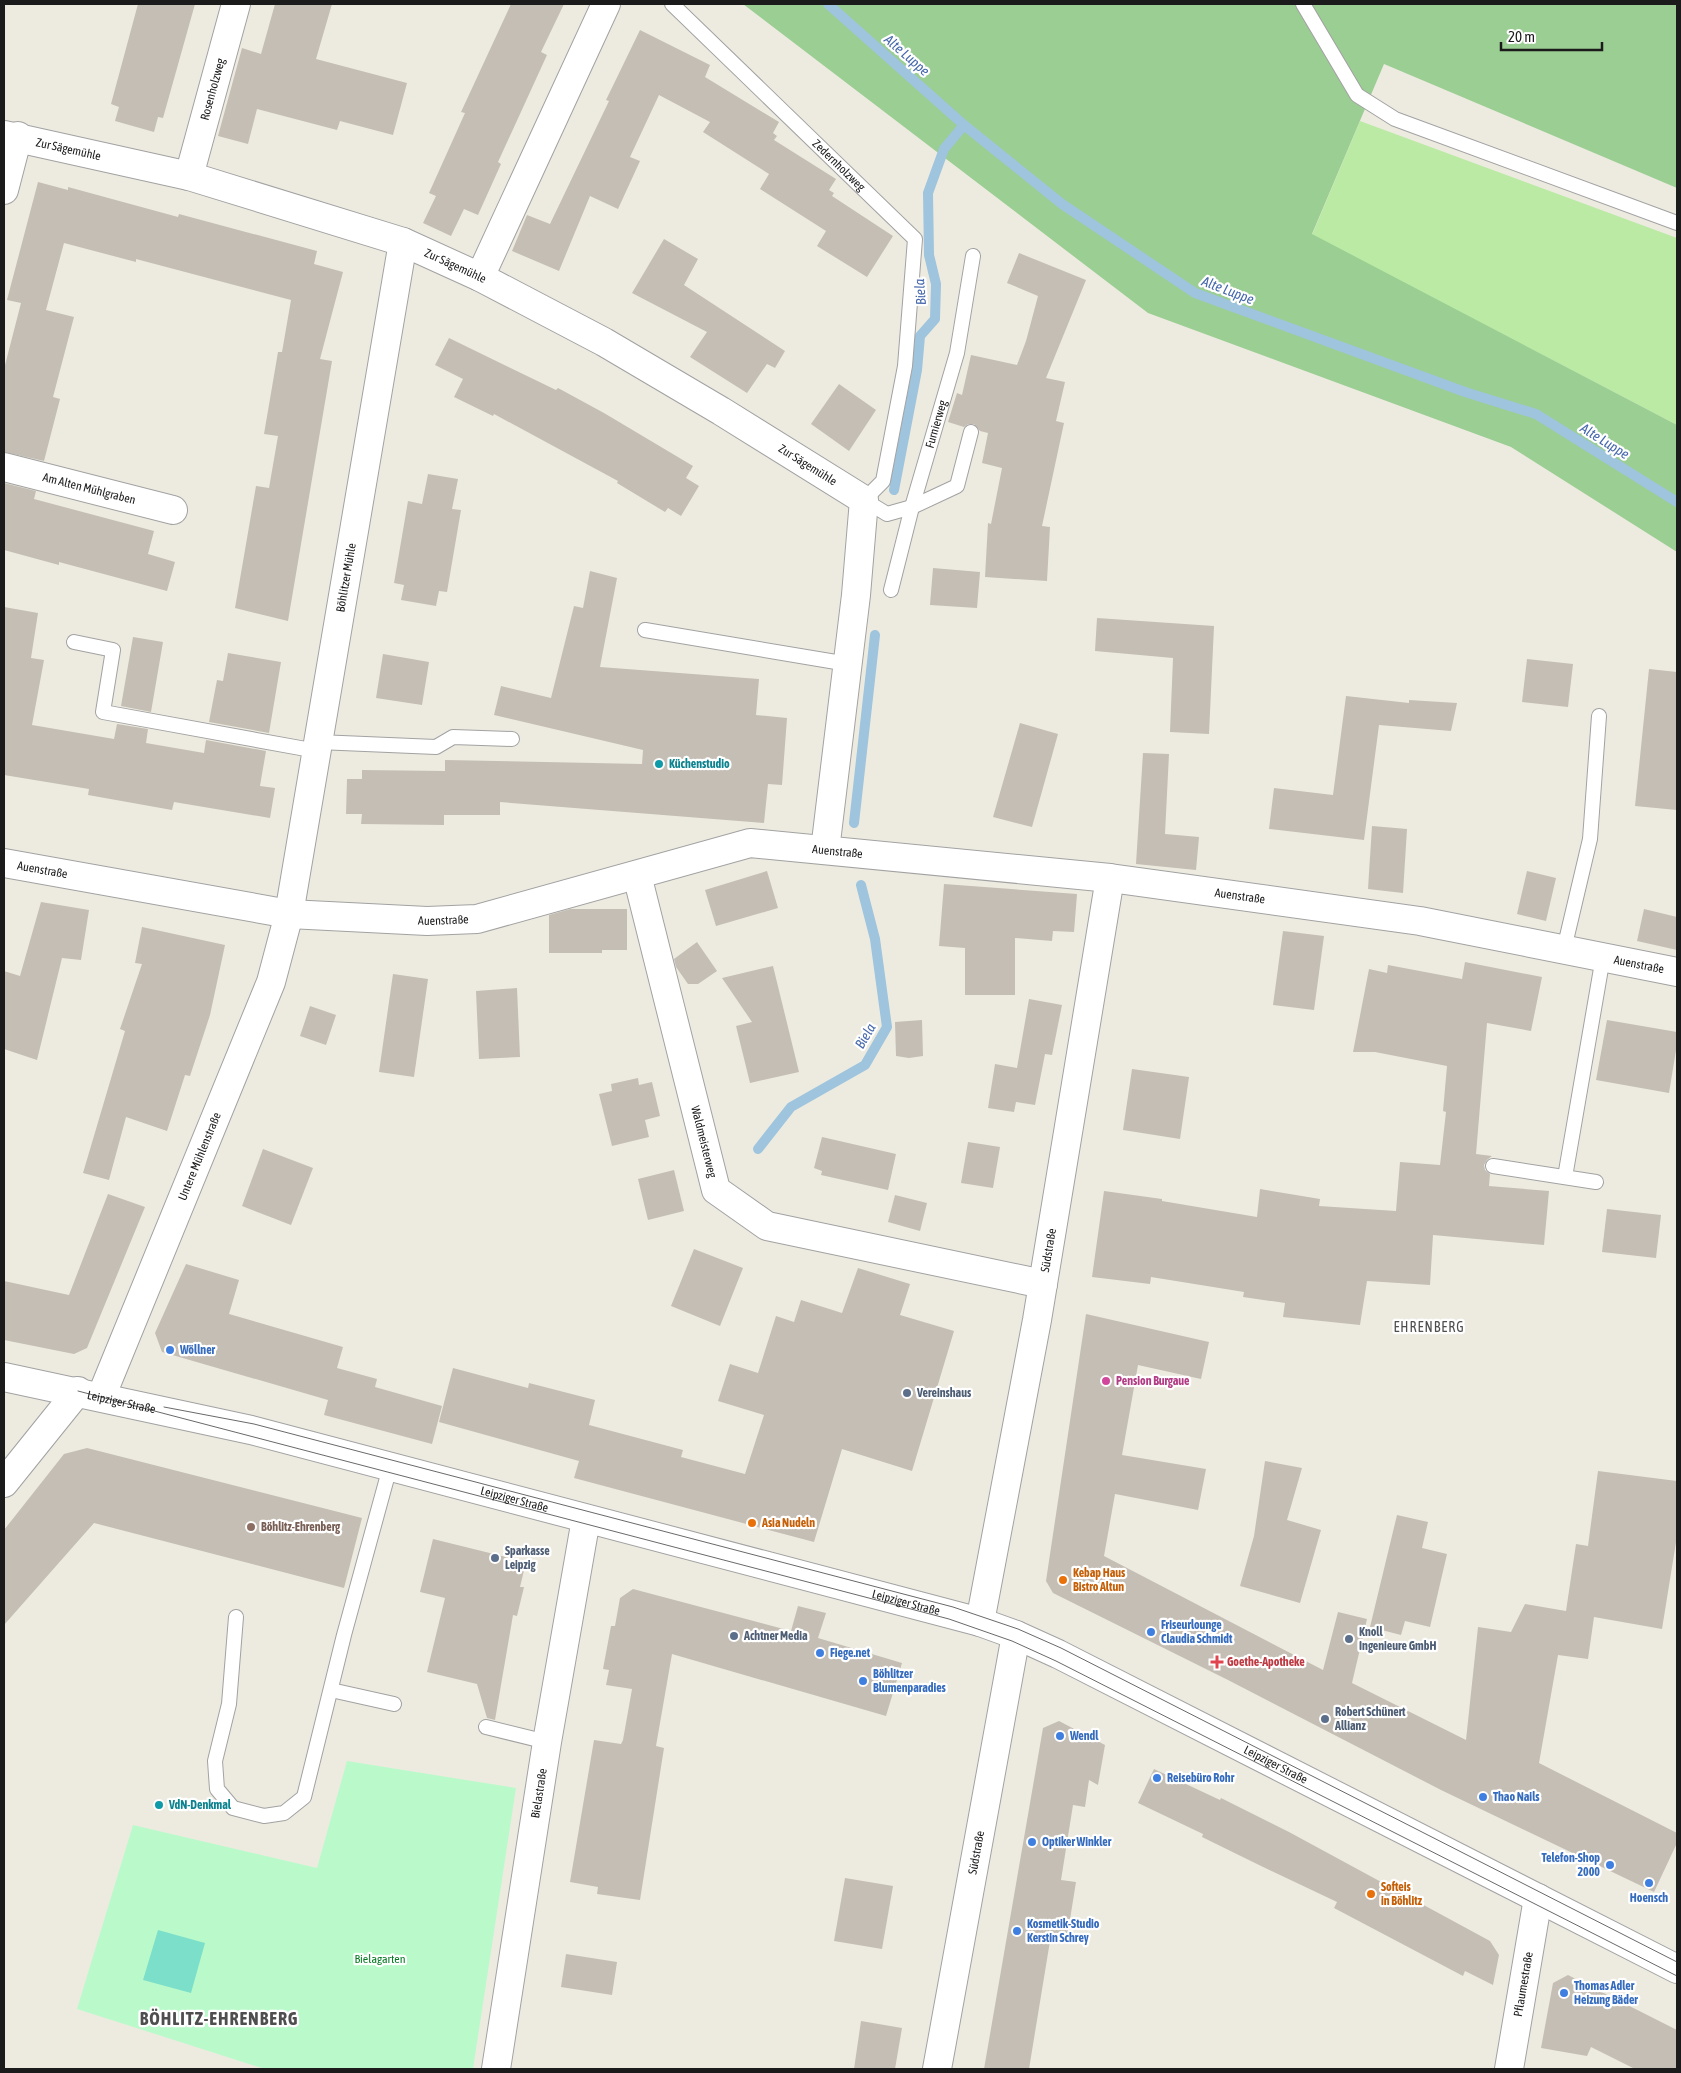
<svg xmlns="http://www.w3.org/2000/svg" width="1681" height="2073" viewBox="0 0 1681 2073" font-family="'Asap Condensed',sans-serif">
<rect width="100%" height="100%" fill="#edebe0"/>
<polygon fill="#baeaa4" points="1360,121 1677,238 1677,425 1312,235"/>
<polygon fill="#9bce93" points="743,4 1677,4 1677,188 1384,64 1312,234 1677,425 1677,552 1511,447 1148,313"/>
<polygon fill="#bafaca" points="347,1761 516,1788 473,2069 265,2069 77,2009 133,1825 317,1868"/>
<polygon fill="#7bdfca" points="158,1930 205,1943 191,1993 143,1980"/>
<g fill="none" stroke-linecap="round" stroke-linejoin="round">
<g stroke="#9fc4dd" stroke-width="10">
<polyline points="828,4 964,125 1062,204 1195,293 1465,392 1536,414 1677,502"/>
<polyline points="894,490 917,370 920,336 935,319 936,284 929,255 928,193 944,149 964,125"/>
<polyline points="854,823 875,635"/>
<polyline points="758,1149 791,1107 865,1065 887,1027 875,939 861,885"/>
</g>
</g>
<g fill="#c5beb4">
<polygon points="138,4 195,4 163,118 158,117 154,132 115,121 119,107 111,104"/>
<polygon points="275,4 332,4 316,59 407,83 393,135 340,121 337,130 257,109 248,144 218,136 242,48 261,54"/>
<polygon points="511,4 564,4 541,52 547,55 498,162 501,164 478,215 464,209 451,236 423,223 436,196 429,193 465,113 461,112"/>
<polygon points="640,30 710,65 705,77 779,122 773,133 777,136 774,140 836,179 829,190 834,193 832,196 893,236 867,277 817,246 826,231 760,189 769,174 703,132 710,122 659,95 630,157 640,161 618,209 590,196 559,271 512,251 527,215 550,224 609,101 606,100"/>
<polygon points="38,182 68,190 68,187 178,217 179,214 317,251 314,264 343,272 320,359 332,361 288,621 235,608 256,486 269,488 278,436 264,434 278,352 282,352 291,300 136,259 136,262 64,243 46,310 74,317 53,397 60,399 44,461 4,452 4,369 21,303 7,300"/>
<polygon points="664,239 698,259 684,285 785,351 775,368 767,364 747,393 690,357 707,332 632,293"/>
<polygon points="1019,253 1086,280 1046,378 1065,382 1056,421 1064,423 1042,526 1050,527 1047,581 985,577 988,523 991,524 1002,468 982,463 988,433 980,431 974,424 968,424 964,427 948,422 957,393 962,395 971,355 1017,365 1026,341 1038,296 1007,283"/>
<polygon points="449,338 556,390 558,388 604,413 693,466 686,478 699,486 681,516 668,508 665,512 617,483 618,481 494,414 493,416 454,397 463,379 435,365"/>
<polygon points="839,384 876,410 849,451 811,424"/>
<polygon points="428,474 458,479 452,509 461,510 447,592 439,591 436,606 401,600 404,585 394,583 408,501 422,504"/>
<polygon points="4,483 36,491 34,499 154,531 148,554 175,562 167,591 59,562 59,565 4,550"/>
<polygon points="933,568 980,572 977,608 930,605"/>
<polygon points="590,571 617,578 600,667 759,679 756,715 787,718 782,785 768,784 764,823 500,802 500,815 444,815 444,825 361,824 362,814 346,814 347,779 362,779 362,770 445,771 445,760 642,764 643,750 494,715 501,686 551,698 574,606 583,608"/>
<polygon points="4,607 38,613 31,658 44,660 32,725 114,739 117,724 148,729 146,743 204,753 206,740 266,751 260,786 275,788 270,818 174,802 172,810 88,795 89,789 4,775"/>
<polygon points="1097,618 1214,626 1209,734 1170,732 1173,658 1095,651"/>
<polygon points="133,637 163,642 151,712 121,706"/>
<polygon points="228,653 281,662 269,733 209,722 217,680 223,681"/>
<polygon points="383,654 429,662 422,705 376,698"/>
<polygon points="1527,659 1573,664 1568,707 1522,702"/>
<polygon points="1649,669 1677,672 1677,810 1635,806"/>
<polygon points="1346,696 1409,703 1409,700 1457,703 1451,731 1379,725 1364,840 1269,829 1274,788 1333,795"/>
<polygon points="1020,723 1058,734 1032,827 993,817"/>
<polygon points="1143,753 1169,754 1165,834 1199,837 1196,870 1136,864"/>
<polygon points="1372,826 1407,829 1403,893 1368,889"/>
<polygon points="767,871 778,908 716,926 705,890"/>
<polygon points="1527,871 1556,878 1546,921 1517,914"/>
<polygon points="944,884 1077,894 1074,932 1053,931 1052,941 1015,938 1015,995 965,995 965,948 939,946"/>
<polygon points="41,902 89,910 81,960 62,958 37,1060 4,1049 4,971 20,976"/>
<polygon points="570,909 627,909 627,950 602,950 602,953 549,953 549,915"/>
<polygon points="1644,909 1677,917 1677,950 1637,941"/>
<polygon points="142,927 225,945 210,1015 190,1076 185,1075 167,1131 126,1117 109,1180 83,1173 125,1031 120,1029 142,964 135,963"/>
<polygon points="1283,931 1324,936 1314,1010 1273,1005"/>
<polygon points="697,942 717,971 698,984 688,984 676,967 674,959"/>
<polygon points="1465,962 1542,977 1531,1031 1487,1023 1476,1154 1492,1156 1487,1160 1484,1165 1485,1170 1490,1174 1489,1186 1549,1191 1544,1245 1433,1235 1430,1285 1367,1281 1360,1325 1283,1317 1285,1303 1243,1297 1244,1292 1151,1277 1150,1284 1092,1277 1104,1191 1162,1199 1162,1201 1257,1217 1260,1189 1320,1199 1319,1206 1396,1211 1400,1162 1440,1165 1446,1112 1443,1111 1447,1066 1375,1052 1353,1052 1369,969 1387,973 1388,965 1462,979"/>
<polygon points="773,966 799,1072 750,1083 736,1026 752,1022 722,978"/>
<polygon points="393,974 428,979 414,1077 379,1072"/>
<polygon points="517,988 520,1057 479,1059 476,991"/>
<polygon points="1029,999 1062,1005 1052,1055 1045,1054 1035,1105 1016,1102 1014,1112 988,1108 995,1064 1017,1068"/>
<polygon points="310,1006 336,1015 326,1045 300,1036"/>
<polygon points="922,1020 923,1056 909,1058 896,1056 895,1022"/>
<polygon points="1607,1020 1677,1032 1677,1044 1669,1093 1596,1080"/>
<polygon points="1132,1069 1189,1077 1180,1139 1123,1130"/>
<polygon points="638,1078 639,1085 652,1082 660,1116 645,1120 649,1137 612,1146 599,1094 612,1091 611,1084"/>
<polygon points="822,1137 896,1154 888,1190 821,1175 822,1171 814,1168"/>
<polygon points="968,1142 1000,1147 993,1188 961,1183"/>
<polygon points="263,1149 313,1168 291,1225 242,1206"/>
<polygon points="674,1170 684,1211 648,1220 638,1179"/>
<polygon points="108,1194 145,1207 87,1348 74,1354 4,1340 4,1281 69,1295"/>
<polygon points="895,1195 927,1203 920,1231 888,1222"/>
<polygon points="1607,1209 1661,1215 1656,1258 1602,1252"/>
<polygon points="694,1249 743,1268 720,1326 671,1306"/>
<polygon points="186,1264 239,1280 229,1314 343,1347 337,1368 377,1379 375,1387 442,1406 432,1444 324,1415 328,1400 162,1352 155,1333"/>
<polygon points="858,1268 910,1284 900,1315 954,1331 912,1471 842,1449 814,1542 574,1478 579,1461 439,1422 453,1368 528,1388 529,1383 595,1400 589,1425 683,1450 681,1457 745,1474 764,1415 718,1401 730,1364 758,1373 776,1316 794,1322 801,1300 842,1313"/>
<polygon points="1086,1314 1209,1342 1201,1379 1138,1365 1122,1455 1206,1469 1198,1510 1115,1494 1104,1556 1323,1670 1338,1612 1367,1619 1352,1683 1466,1740 1478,1627 1511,1632 1525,1604 1566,1611 1576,1544 1588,1546 1598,1471 1677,1481 1677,1536 1662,1629 1594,1617 1588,1659 1558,1655 1539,1763 1677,1833 1677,1843 1654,1892 1441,1790 1228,1680 1053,1593 1046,1581"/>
<polygon points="87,1448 362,1518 344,1588 94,1523 4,1625 4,1530 64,1454"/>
<polygon points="1265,1461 1302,1468 1287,1520 1321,1530 1300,1603 1240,1586 1254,1536"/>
<polygon points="1397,1515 1428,1522 1422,1548 1447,1554 1430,1627 1405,1621 1401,1635 1370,1627"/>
<polygon points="433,1539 526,1562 520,1587 524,1587 517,1616 513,1615 495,1720 487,1718 477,1684 427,1672 445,1598 420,1592"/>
<polygon points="633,1589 791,1631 798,1606 826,1613 818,1638 902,1663 886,1716 672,1654 656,1746 664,1748 640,1900 597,1894 598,1887 570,1882 594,1740 621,1744 623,1740 632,1689 606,1685 609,1670 603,1669 611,1626 615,1626 620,1598"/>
<polygon points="1059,1721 1105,1745 1098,1785 1089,1780 1085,1807 1073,1805 1061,1880 1076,1882 1067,1938 1051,1935 1029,2069 984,2069 1043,1728"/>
<polygon points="1154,1769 1220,1800 1221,1798 1289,1832 1490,1941 1499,1955 1493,1985 1465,1971 1463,1976 1334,1908 1337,1902 1259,1865 1202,1837 1203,1834 1138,1803"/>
<polygon points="845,1878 893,1886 882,1949 834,1941"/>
<polygon points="566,1954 617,1962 612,1995 561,1987"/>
<polygon points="1568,1975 1677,2030 1677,2069 1635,2069 1591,2047 1587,2056 1541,2048 1553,1983"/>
<polygon points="861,2021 902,2028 895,2069 854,2069"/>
</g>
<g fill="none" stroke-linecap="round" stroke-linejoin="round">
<defs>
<g id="service">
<path id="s1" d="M672 4 915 239 905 366 883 481 864 500 887 514 912 507 957 486 971 432"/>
<polyline points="1303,4 1357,95 1395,119 1677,223"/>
<path id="s2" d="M891 590 912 507 957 353 973 256"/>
<polyline points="645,630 848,664"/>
<polyline points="74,642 113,650 103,712 317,751"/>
<polyline points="318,742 436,747 453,737 512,739"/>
<polyline points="1564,949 1590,839 1599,716"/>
<polyline points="1493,1166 1596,1182"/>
<polyline points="1565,1177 1603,957"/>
<polyline points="236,1617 229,1704 215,1761 217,1789 233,1808 264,1816 284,1813 304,1797 344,1635 390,1467"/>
<polyline points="331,1690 394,1704"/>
<polyline points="486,1727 547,1742"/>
</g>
<g id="minor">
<path id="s3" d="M4 135 189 176 403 242 480 277 604 342 721 411 864 500 856 595 825 850"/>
<path id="s4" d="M189 176 236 4"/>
<polyline points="4,190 18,136"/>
<polyline points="480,277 606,4"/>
<path id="s5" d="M4 467 173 510"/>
<path id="s6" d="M4 863 289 914 427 921 477 919 750 843 1110 878 1420 921 1677 972"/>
<path id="s7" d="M637 875 716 1190 767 1226 1043 1284"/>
<path id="s8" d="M101 1397 271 982 289 914 403 242"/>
<polyline points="4,1483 78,1391"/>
<path id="s9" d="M980 1622 1037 1320 1110 878"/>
<path id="s10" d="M496 2069 547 1742 586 1519"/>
<path id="s11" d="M937 2069 1016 1635"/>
<path id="s12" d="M1509 2069 1538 1898"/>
</g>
<g id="tertiary">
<path id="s13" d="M4 1377 251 1430 980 1622 1016 1635 1058 1654 1677 1969"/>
</g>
</defs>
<use href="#service" stroke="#a2a2a2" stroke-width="16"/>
<use href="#minor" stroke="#a2a2a2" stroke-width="30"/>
<use href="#tertiary" stroke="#a2a2a2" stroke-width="30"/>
<use href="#service" stroke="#fff" stroke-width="14"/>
<use href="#minor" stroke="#fff" stroke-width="28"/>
<use href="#tertiary" stroke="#fff" stroke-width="28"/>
<g stroke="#696969" stroke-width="1">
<polyline points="78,1391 949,1619 1012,1641 1056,1661 1677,1976"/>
<polyline points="164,1407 254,1424 953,1607 1018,1629 1061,1648 1677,1962"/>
</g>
</g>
<g fill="#0f9aa8" stroke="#fff" stroke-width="2">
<circle cx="659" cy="764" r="5"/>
<circle cx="159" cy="1805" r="5"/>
</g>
<g fill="#3f7fe0" stroke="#fff" stroke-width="2">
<circle cx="170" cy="1350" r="5"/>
<circle cx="1151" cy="1632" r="5"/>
<circle cx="820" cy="1653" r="5"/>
<circle cx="863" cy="1681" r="5"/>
<circle cx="1060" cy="1736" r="5"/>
<circle cx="1157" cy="1778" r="5"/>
<circle cx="1483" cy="1797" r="5"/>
<circle cx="1032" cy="1842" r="5"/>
<circle cx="1610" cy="1865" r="5"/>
<circle cx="1649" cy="1883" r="5"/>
<circle cx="1017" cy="1931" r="5"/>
<circle cx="1564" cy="1993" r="5"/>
</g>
<circle fill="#d1479c" stroke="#fff" stroke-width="2" cx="1106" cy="1381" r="5"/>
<g fill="#5c6f8a" stroke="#fff" stroke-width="2">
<circle cx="907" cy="1393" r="5"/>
<circle cx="495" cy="1558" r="5"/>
<circle cx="734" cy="1636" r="5"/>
<circle cx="1349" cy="1639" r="5"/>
<circle cx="1325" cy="1719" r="5"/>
</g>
<g fill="#e8710a" stroke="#fff" stroke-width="2">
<circle cx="752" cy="1523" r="5"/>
<circle cx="1063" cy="1580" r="5"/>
<circle cx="1371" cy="1894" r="5"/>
</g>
<circle fill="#8d6e63" stroke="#fff" stroke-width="2" cx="251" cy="1527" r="5"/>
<path fill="#e0444e" stroke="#fff" stroke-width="2" d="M1214.5 1654.5h5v5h5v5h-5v5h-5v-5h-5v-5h5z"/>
<g text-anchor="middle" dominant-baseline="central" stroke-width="4.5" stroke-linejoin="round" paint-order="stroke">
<g font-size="12" fill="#1b1b1b" stroke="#fff">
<text stroke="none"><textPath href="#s4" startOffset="90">Rosenholzweg</textPath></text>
<text stroke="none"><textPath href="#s3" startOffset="66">Zur Sägemühle</textPath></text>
<text stroke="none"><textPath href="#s1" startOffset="232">Zedernholzweg</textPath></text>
<text stroke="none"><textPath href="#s3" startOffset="471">Zur Sägemühle</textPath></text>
<text stroke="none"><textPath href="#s2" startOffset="172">Furnierweg</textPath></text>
<text stroke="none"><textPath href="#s3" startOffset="876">Zur Sägemühle</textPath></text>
<text stroke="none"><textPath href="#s5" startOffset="88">Am Alten Mühlgraben</textPath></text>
<text stroke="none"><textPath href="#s8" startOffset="860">Böhlitzer Mühle</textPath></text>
<text stroke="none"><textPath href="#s6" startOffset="849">Auenstraße</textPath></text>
<text stroke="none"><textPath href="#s6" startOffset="39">Auenstraße</textPath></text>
<text stroke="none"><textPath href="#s6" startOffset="1254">Auenstraße</textPath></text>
<text stroke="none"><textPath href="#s6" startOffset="444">Auenstraße</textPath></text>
<text stroke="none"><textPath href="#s6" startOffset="1659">Auenstraße</textPath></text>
<text stroke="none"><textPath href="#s7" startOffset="275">Waldmeisterweg</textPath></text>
<text stroke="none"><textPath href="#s8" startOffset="260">Untere Mühlenstraße</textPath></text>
<text stroke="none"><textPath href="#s9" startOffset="378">Südstraße</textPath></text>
<text stroke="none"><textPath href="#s13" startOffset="120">Leipziger Straße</textPath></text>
<text stroke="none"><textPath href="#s13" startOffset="525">Leipziger Straße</textPath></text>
<text stroke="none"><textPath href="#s13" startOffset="930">Leipziger Straße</textPath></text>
<text stroke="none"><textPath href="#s13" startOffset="1335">Leipziger Straße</textPath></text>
<text stroke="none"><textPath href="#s10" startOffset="279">Bielastraße</textPath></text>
<text stroke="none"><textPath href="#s11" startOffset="220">Südstraße</textPath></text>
<text stroke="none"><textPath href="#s12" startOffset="86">Pflaumestraße</textPath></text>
</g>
<g font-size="12" font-weight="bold" fill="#0d838f" stroke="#fff" text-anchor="start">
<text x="669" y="764">Küchenstudio</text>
<text x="169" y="1805">VdN-Denkmal</text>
</g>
<g font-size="12" font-weight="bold" fill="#366cbe" stroke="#fff" text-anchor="start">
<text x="180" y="1350">Wöllner</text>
<text x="1161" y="1625">Friseurlounge<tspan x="1161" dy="14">Claudia Schmidt</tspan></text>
<text x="830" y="1653">Fiege.net</text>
<text x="873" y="1674">Böhlitzer<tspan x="873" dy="14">Blumenparadies</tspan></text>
<text x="1070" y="1736">Wendl</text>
<text x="1167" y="1778">Reisebüro Rohr</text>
<text x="1493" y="1797">Thao Nails</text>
<text x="1042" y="1842">Optiker Winkler</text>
<text x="1600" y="1858" text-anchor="end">Telefon-Shop<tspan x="1600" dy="14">2000</tspan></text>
<text x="1649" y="1898" text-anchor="middle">Hoensch</text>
<text x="1027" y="1924">Kosmetik-Studio<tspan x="1027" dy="14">Kerstin Schrey</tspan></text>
<text x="1574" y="1986">Thomas Adler<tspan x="1574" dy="14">Heizung Bäder</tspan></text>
</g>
<g font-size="12" font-weight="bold" fill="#b23c85" stroke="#fff" text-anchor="start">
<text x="1116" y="1381">Pension Burgaue</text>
</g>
<g font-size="12" font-weight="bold" fill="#4e5e75" stroke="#fff" text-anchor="start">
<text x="917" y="1393">Vereinshaus</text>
<text x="505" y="1551">Sparkasse<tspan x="505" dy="14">Leipzig</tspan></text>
<text x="1359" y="1632">Knoll<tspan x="1359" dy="14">Ingenieure GmbH</tspan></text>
<text x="744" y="1636">Achtner Media</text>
<text x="1335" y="1712">Robert Schünert<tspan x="1335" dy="14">Allianz</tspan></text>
</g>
<g font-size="12" font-weight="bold" fill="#c56008" stroke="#fff" text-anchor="start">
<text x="762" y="1523">Asia Nudeln</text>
<text x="1073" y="1573">Kebap Haus<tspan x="1073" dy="14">Bistro Altun</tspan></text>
<text x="1381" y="1887">Softeis<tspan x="1381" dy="14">in Böhlitz</tspan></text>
</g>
<g font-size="12" font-weight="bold" fill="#785e54" stroke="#fff" text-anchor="start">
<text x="261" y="1527">Böhlitz-Ehrenberg</text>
</g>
<g font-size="12" font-weight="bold" fill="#be3a42" stroke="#fff" text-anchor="start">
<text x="1227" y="1662">Goethe-Apotheke</text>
</g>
<g font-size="12" fill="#087a25" stroke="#fff">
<text x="380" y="1959">Bielagarten</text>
</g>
<g font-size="14" font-style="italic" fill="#4668ac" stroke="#fff">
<text transform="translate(907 55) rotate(41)">Alte Luppe</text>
<text transform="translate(1228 290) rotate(21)">Alte Luppe</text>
<text transform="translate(920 292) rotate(-94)">Biela</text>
<text transform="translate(1605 441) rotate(32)">Alte Luppe</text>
<text transform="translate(865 1036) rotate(-60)">Biela</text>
</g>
<g font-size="14" letter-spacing="1" fill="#4e4e4e" stroke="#fff">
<text x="1429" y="1327">EHRENBERG</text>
</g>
<g font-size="18" font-weight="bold" letter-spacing="1" fill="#4e4e4e" stroke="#fff">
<text x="219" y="2018">BÖHLITZ-EHRENBERG</text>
</g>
</g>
<rect width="1681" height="2073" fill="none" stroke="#1b1b1b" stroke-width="10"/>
<path d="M1501 42v8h101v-8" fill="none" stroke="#1b1b1b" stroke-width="2.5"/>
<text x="1508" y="42" font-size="15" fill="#1b1b1b" stroke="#ffffff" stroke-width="4" paint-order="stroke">20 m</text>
</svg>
